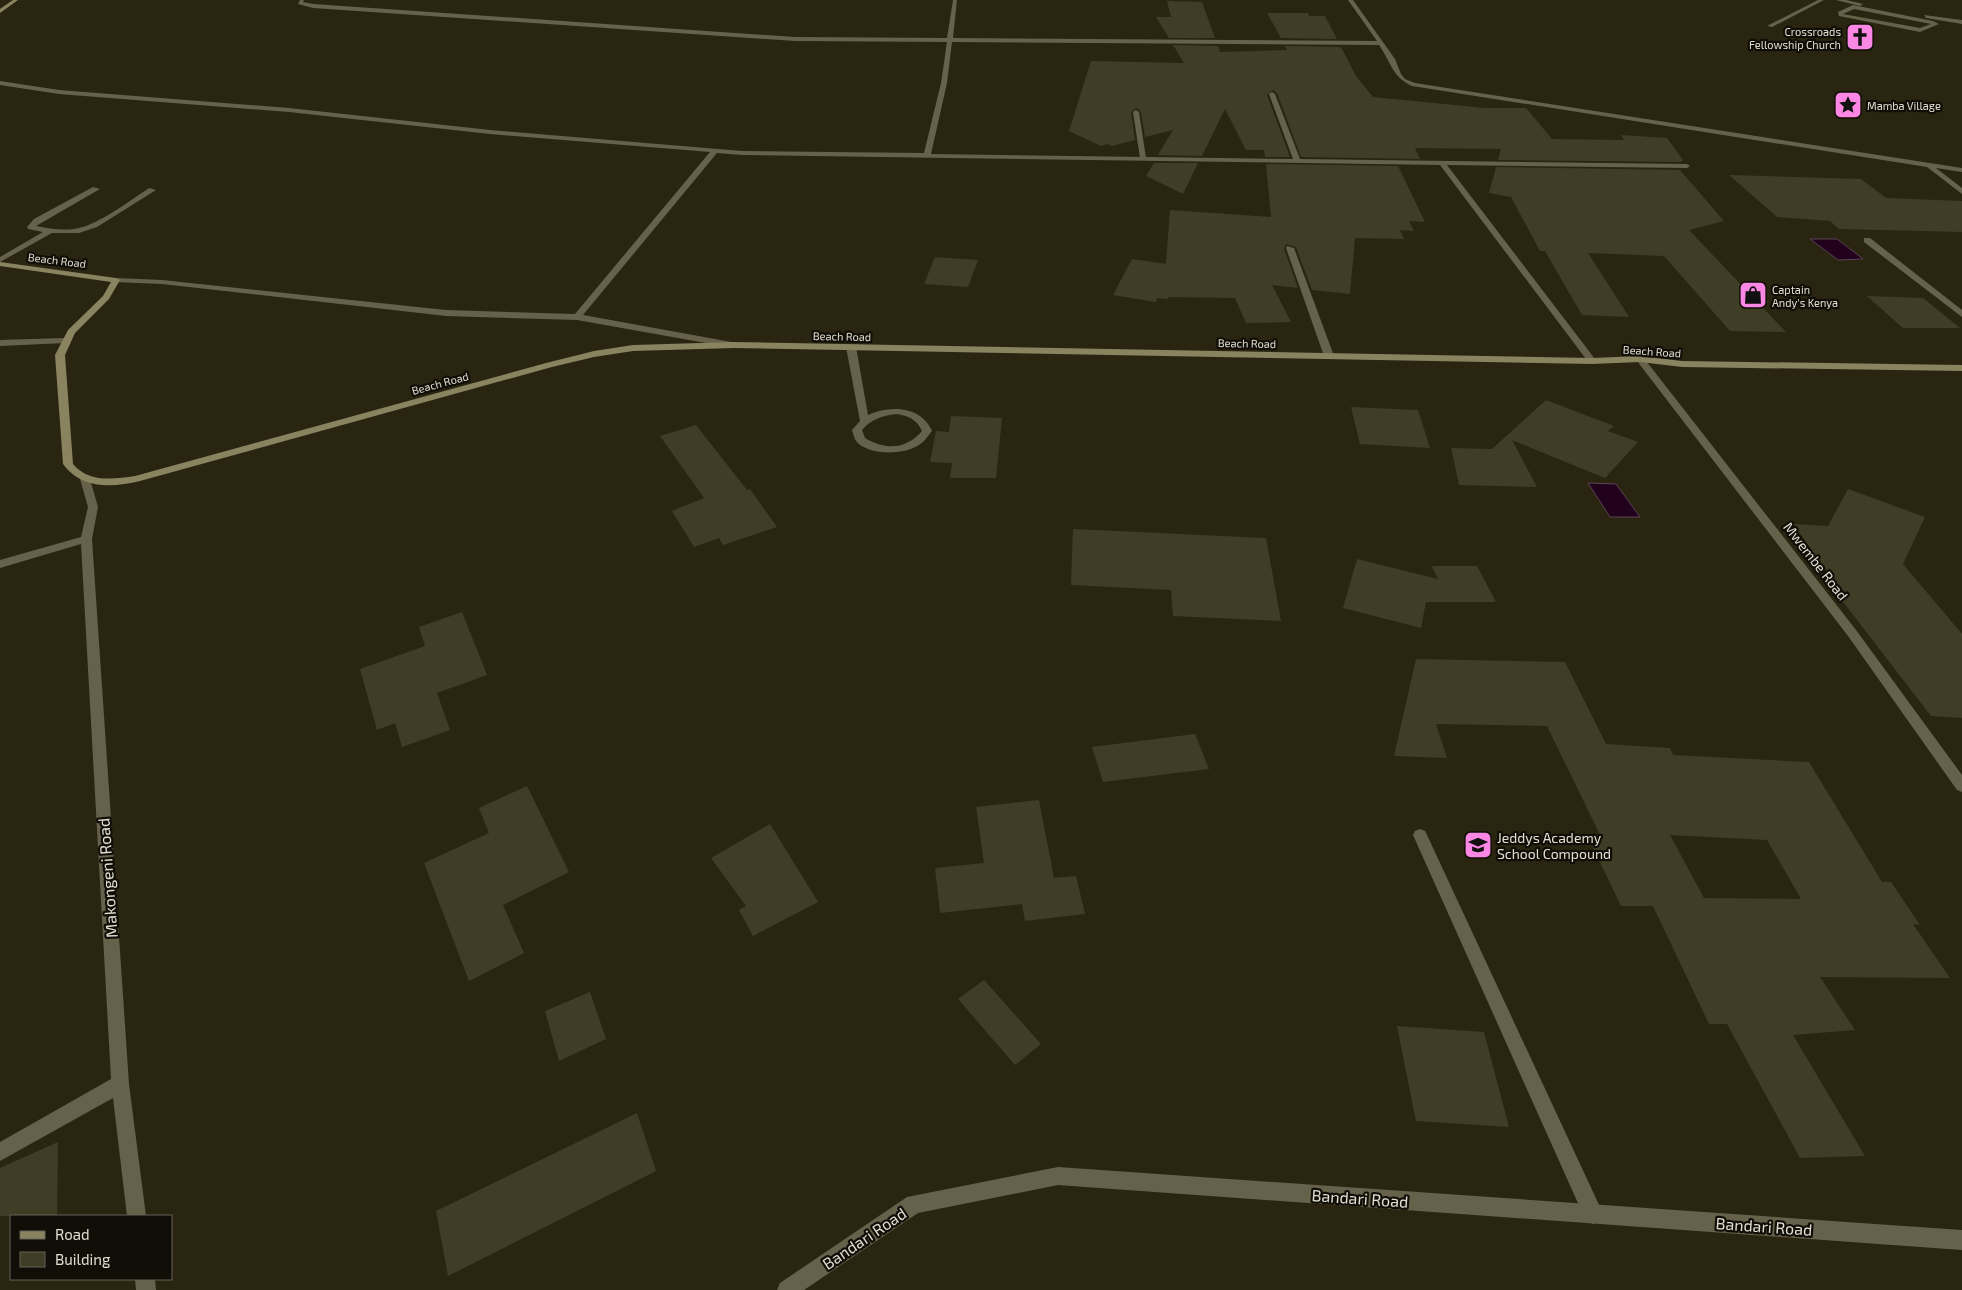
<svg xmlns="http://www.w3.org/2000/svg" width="1962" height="1290" viewBox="0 0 1962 1290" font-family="'Exo 2',sans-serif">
<rect width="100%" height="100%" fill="#292511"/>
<g fill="#22011d" stroke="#5b4454">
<polygon points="1810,239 1837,239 1863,259 1838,260"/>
<polygon points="1588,483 1616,484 1640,517 1610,517"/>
</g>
<g fill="#403d27" fill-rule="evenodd">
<polygon points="1167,1 1202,2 1215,38 1169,38 1156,17 1171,17"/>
<polygon points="1267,13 1308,13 1309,16 1325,16 1337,39 1281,38"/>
<polygon points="1173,45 1218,46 1220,52 1287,50 1285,46 1341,47 1356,76 1373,97 1485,108 1526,108 1552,139 1624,140 1621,135 1667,138 1683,160 1681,162 1498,160 1501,149 1415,148 1420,159 1301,157 1277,93 1273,90 1267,95 1290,157 1265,157 1264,150 1246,150 1225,109 1202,156 1158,155 1173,130 1145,137 1141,112 1137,108 1131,112 1135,140 1112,146 1107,144 1101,146 1069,131 1091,61 1184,63"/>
<polygon points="1154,163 1198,163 1183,194 1146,176"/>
<polygon points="1266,164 1398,166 1425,222 1409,221 1414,231 1400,230 1404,239 1355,238 1350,294 1312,290 1296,247 1286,244 1284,249 1298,288 1272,285 1291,322 1246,323 1235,298 1169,297 1168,299 1157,298 1156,302 1113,295 1132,259 1166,264 1170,210 1271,217"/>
<polygon points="1496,167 1680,170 1724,221 1689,230 1786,332 1730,331 1664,256 1588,253 1629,317 1582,315 1545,251 1540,251 1511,197 1489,193"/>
<polygon points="1729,175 1861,179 1886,198 1962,201 1962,232 1839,229 1830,221 1777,217"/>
<polygon points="935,257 978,260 968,287 924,284"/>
<polygon points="1867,296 1923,298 1960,328 1903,328"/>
<polygon points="1546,400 1614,426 1608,431 1638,442 1605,478 1512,440 1537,487 1459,485 1451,448 1492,449"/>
<polygon points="1351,407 1418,410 1430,448 1360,444"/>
<polygon points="951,416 1002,418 996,478 950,478 952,463 930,462 936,431 949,432"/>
<polygon points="696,425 747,490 750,489 777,527 723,545 719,538 694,547 672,511 704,498 660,436"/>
<polygon points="1848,489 1925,517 1903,564 1962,634 1962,718 1931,716 1827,581 1834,581 1793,524 1828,526"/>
<polygon points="1073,529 1266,538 1281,621 1173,616 1171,590 1071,585"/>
<polygon points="1357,559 1438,579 1432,566 1477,566 1496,602 1426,602 1421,628 1343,608"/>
<polygon points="462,612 487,675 437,693 450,730 402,747 395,723 377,730 360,669 425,646 419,627"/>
<path d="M1416 659 1565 662 1606 744 1670 748 1673 755 1809 762 1882 882H1891L1920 925 1913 924 1950 978 1820 977 1855 1030 1793 1035 1865 1156 1800 1158 1727 1024H1709L1653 906H1621L1588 837H1601L1547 726 1436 724 1447 758 1394 756ZM1670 835 1767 840 1801 899 1704 898Z"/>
<polygon points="1195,734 1209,769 1103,782 1092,747"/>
<polygon points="527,786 569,872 503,905 524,953 469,981 424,863 489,833 479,808"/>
<polygon points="1039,800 1054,878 1076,876 1085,914 1025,921 1022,904 940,913 935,868 984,863 976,807"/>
<polygon points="770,824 818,902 753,936 739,910 746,906 711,858"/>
<polygon points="984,980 1041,1044 1015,1065 958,999"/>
<polygon points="590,992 606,1039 559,1061 545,1011"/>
<polygon points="1397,1026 1484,1032 1509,1127 1416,1121"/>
<polygon points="637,1113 656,1171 448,1276 436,1211"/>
<polygon points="58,1142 57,1216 0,1216 0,1168"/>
</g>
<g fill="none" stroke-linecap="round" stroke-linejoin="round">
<g fill="#65614b" fill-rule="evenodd">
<polygon points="1818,0 1824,0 1772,27 1767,26"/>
<polygon points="1836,0 1846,0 1863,4 1860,6"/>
<path d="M1853 5 1933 21 1939 24 1920 32 1839 16 1838 12ZM1854 9 1931 24 1920 28 1843 14Z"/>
<polygon points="1924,15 1962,20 1962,24 1926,18"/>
<polygon points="1136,110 1139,112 1146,158 1143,160 1140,158 1133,112"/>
<path d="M93 187 100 189 36 226C49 229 66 231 79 228 99 224 131 200 149 188L156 190 97 227 79 233H52L0 262V257L43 232 28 229 27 227 34 219Z"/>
<polygon points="1864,238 1870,238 1962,310 1962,317 1864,242"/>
<polygon points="1287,246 1294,248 1334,356 1332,358 1324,356 1286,248"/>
<path d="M851 344 856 347 868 415C890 405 921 406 932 431 927 437 923 444 915 447 901 455 867 455 856 441 854 438 853 433 852 430L860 421 846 347ZM896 414C908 416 917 419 922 431 906 450 885 450 865 438L862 430C871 419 882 416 896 414Z"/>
<polygon points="1420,829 1425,831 1427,835 1600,1207 1603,1214 1600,1221 1593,1224 1586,1221 1413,835 1415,831"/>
</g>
<g fill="#65614b" fill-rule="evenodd">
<path d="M300 0H304L303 2 313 4 795 37 947 38 953 0H957L953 38 1377 41 1348 0H1353L1395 59 1401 74 1405 79 1415 83 1962 168V172L1936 168 1962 188V194L1927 167 1412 86C1392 77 1391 62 1379 45L952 42 947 83 931 154 1293 159 1269 94 1272 92 1275 94 1300 159 1687 164 1690 166 1687 168 1447 165 1595 359V363H1589L1440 165 742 155 717 153 583 315 737 343V347L734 348 577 320 446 316 162 284 113 282V278H116L162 280 446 310 575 314 710 152 490 134 289 112 59 94 0 85V81L59 90 289 108 490 130 742 151 924 153 941 83 947 42 795 41 313 8 298 4Z"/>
<polygon points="63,338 67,341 66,343 0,346 0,340"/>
<polygon points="1640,356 1643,357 1856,630 1962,775 1962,792 1957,790 1848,636 1637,361 1637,357"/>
<polygon points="85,476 90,479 98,507 92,539 129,1084 146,1216 127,1216 113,1098 0,1161 0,1142 111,1079 81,544 0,568 0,560 81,537 88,507 80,479"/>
<polygon points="1058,1167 1962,1230 1962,1250 1058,1185 918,1213 804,1290 777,1290 780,1283 907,1197"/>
<polygon points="135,1279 155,1279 156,1290 136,1290"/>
</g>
<g fill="#898360" fill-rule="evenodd">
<polygon points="13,0 18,0 0,13 0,9"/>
<path d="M0 262 116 278 120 280 109 299 75 333 65 355 73 464C89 483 113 479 135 476L546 363 594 351 633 345 734 342 1592 358 1640 356 1682 361 1962 365V371L1682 367 1640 362 1592 364 734 348 633 351 594 357 552 367 140 481C112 488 81 489 63 464L55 355 68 330 103 296 111 282 0 266Z"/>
</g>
</g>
<defs>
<symbol id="church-square" viewBox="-11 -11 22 22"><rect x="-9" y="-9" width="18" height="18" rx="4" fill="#fb87e5" stroke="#100e06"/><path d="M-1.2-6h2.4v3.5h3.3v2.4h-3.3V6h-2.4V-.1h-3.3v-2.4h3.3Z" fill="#111"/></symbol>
<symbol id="sight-square" viewBox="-11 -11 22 22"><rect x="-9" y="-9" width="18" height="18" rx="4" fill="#fb87e5" stroke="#100e06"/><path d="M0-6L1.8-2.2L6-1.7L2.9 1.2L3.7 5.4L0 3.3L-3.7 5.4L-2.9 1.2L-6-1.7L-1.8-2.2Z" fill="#111"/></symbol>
<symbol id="shop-square" viewBox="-11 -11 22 22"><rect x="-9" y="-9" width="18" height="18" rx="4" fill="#fb87e5" stroke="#100e06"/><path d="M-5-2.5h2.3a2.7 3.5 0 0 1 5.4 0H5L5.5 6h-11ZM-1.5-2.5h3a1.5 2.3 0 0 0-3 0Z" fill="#111"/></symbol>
<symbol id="school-square" viewBox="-11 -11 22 22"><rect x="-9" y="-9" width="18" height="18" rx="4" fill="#fb87e5" stroke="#100e06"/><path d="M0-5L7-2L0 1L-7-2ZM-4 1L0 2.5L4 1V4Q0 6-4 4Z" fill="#111"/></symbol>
</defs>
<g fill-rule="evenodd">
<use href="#church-square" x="1844" y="21" width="32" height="32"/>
<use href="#sight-square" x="1832" y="89" width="32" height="32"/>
<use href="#shop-square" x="1737" y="279" width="32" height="32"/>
<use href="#school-square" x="1462" y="829" width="32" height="32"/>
</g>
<g text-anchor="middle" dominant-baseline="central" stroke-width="4.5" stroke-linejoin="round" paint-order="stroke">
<g font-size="11" fill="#e1dfd3" stroke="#100e06" text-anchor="start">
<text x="1841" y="31" text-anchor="end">Crossroads<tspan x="1841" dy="13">Fellowship Church</tspan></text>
<text x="1867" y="105">Mamba Village</text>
<text x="1772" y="289">Captain<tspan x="1772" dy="13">Andy's Kenya</tspan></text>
</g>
<g font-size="11" fill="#e1dfd3" stroke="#100e06">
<text transform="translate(57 260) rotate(7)">Beach Road</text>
<text transform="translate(842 336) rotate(1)">Beach Road</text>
<text transform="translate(1247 343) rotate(1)">Beach Road</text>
<text transform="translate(1652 351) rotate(4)">Beach Road</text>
<text transform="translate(440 383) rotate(-15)">Beach Road</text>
</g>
<g font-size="14" fill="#e1dfd3" stroke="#100e06">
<text transform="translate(1816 561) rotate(52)">Mwembe Road</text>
</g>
<g font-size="14" fill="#e1dfd3" stroke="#100e06" text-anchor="start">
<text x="1497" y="837">Jeddys Academy<tspan x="1497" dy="16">School Compound</tspan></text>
</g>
<g font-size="16" fill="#e1dfd3" stroke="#100e06">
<text transform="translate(107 878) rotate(-94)">Makongeni Road</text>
<text transform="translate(1360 1198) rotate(4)">Bandari Road</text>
<text transform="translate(1764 1226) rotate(4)">Bandari Road</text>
<text transform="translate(864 1238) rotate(-34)">Bandari Road</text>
</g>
</g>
<rect x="10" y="1215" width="162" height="65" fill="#100e06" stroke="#646258"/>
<rect x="20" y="1231" width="25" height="8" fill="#898360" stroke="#646258"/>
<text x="55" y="1240" font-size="15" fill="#e1dfd3">Road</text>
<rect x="20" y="1252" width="25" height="15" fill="#403d27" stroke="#646258"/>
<text x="55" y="1265" font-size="15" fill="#e1dfd3">Building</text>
</svg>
